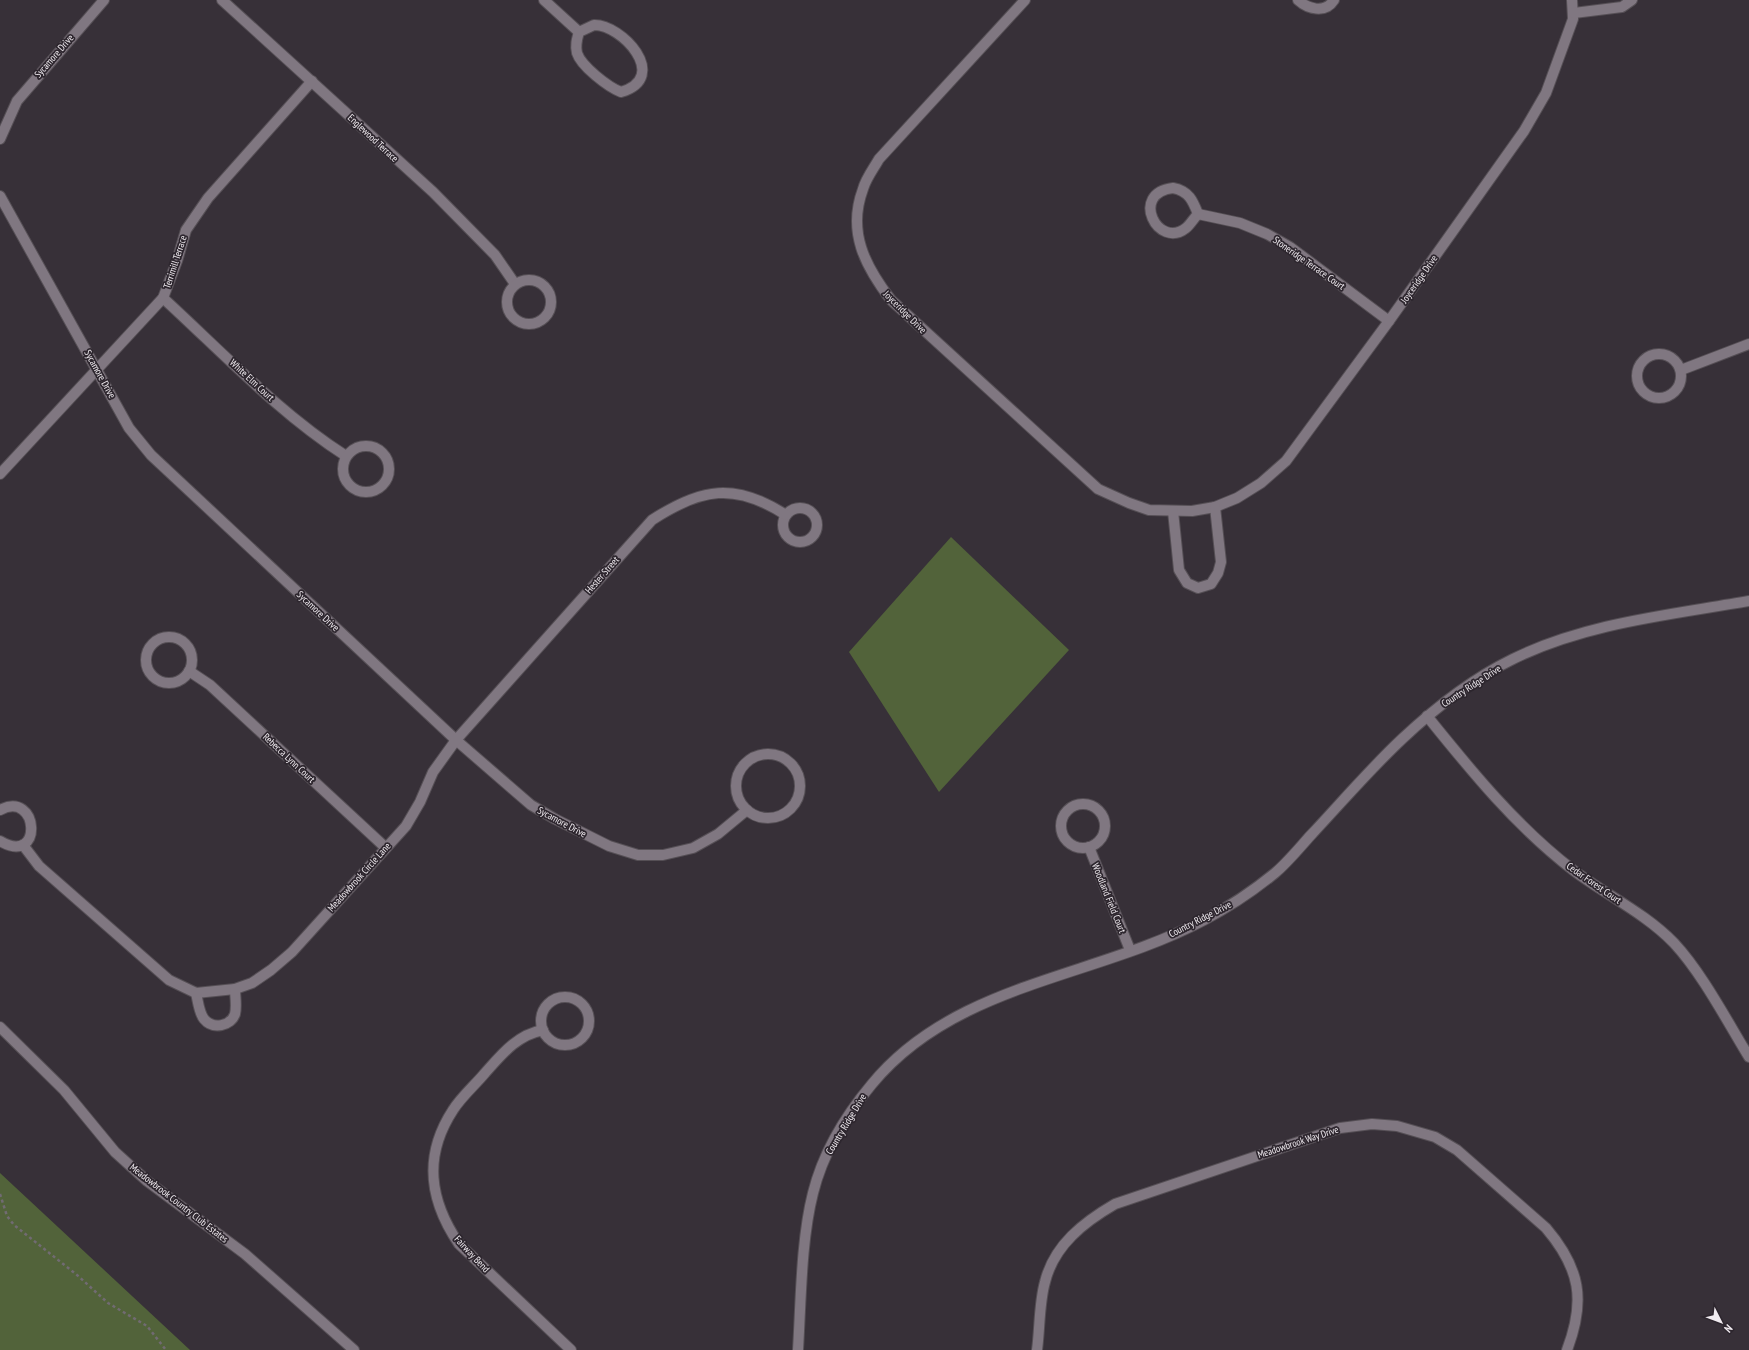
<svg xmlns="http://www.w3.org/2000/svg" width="1749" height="1350" viewBox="0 0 1749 1350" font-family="'PT Sans Narrow',sans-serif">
<rect width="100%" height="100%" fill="#373038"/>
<g fill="#52633a">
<polygon points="951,537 1069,650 939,792 849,652"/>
<polygon points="0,1173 190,1350 0,1350"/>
</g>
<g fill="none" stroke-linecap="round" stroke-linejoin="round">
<defs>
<g id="minor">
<polyline points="222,0 433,192 495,255 515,284"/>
<polyline points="544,0 579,32"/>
<path d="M1025 0 879 159C874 168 866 178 863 189 847 232 865 266 891 300L1098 489 1129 503 1149 510 1192 511 1215 507 1237 498 1261 483 1286 461 1389 321 1524 131 1546 93 1573 19 1572 0"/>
<path d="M1298 0C1308 9 1325 14 1334 0"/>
<polyline points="1574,13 1622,7 1632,0"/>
<path d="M594 25C621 24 671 77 621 92 608 87 581 66 577 53 575 45 577 39 579 32Z"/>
<polyline points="0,139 17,101 104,0"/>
<path d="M1173 188C1189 191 1193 201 1198 214 1194 218 1190 225 1186 228 1158 250 1129 193 1173 188Z"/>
<polyline points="0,196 129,428 151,455 456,740 531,805 555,819 609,846 638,855 663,855 693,848 718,834 747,810"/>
<polyline points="1198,214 1240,223 1267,234 1290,247 1389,321"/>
<circle cx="529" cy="302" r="22"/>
<path d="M163 298C222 352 279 413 346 456"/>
<circle cx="1659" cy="376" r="22"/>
<polyline points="1681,370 1749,344"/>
<circle cx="366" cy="469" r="23"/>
<polyline points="0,474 163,298 177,261 186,230 208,198 312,81"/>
<circle cx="800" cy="525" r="17"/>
<polyline points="1173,511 1179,570 1187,583 1198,588 1211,584 1218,573 1221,562 1215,507"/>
<circle cx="169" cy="660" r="23"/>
<polyline points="189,671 210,685 386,848"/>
<path d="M1427 716C1472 772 1517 827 1573 870 1606 895 1645 913 1674 943 1702 973 1727 1021 1749 1057"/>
<circle cx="768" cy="786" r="32"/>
<circle cx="1083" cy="826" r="22"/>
<path d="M0 810C39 789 44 867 0 841"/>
<path d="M23 845 39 866 169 980 196 993 235 989 252 983 271 970 292 952 406 826 420 802 433 772 456 740 652 520C701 488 735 482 786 515"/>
<polyline points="1089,847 1130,950"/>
<path d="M196 993C198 1001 199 1013 204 1019 213 1030 231 1026 235 1014 237 1006 235 996 235 989"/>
<circle cx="565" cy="1021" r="24"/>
<polyline points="0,1027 64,1090 115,1152 147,1181 245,1254 354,1350"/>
<path d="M543 1030C517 1035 502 1054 485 1073 475 1085 461 1097 453 1110 423 1156 429 1200 459 1244L571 1350"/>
<path d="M798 1350C801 1301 801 1240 813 1193 823 1153 846 1115 872 1084 955 983 1095 978 1204 920 1229 907 1253 891 1275 873 1288 862 1300 847 1311 835 1341 803 1370 769 1402 739 1435 708 1472 679 1513 659 1586 623 1670 615 1749 601"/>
<path d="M1037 1350C1040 1328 1039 1303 1045 1282 1054 1245 1084 1222 1115 1204L1340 1128 1372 1124 1397 1126 1435 1137 1457 1150 1546 1228C1580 1268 1586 1300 1567 1350"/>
</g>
</defs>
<use href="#minor" stroke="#554f55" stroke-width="12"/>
<polyline stroke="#716b72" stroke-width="2.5" stroke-dasharray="3 3" stroke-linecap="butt" points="0,1194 7,1216 14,1225 77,1275 108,1303 147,1326 166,1350"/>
<use href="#minor" stroke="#807781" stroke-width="10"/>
</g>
<g text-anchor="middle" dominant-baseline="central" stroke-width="3.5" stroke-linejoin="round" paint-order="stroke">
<g font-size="10" fill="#f0ebf0" stroke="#2d262e">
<text transform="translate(54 56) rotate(-49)">Sycamore Drive</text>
<text transform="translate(373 138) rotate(43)">Englewood Terrace</text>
<text transform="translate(175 262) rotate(-72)">Terrimill Terrace</text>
<text transform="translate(1309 263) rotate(35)">Stoneridge Terrace Court</text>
<text transform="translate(1419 279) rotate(-55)">Joyceridge Drive</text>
<text transform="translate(905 312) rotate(45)">Joyceridge Drive</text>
<text transform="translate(100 374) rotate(61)">Sycamore Drive</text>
<text transform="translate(252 380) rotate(43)">White Elm Court</text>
<text transform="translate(602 575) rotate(-49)">Hester Street</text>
<text transform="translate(318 611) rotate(43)">Sycamore Drive</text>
<text transform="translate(1471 686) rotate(-33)">Country Ridge Drive</text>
<text transform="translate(289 758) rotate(43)">Rebecca Lynn Court</text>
<text transform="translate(562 822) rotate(28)">Sycamore Drive</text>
<text transform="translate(359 877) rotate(-48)">Meadowbrook Circle Lane</text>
<text transform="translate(1594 883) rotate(35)">Cedar Forest Court</text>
<text transform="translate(1109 898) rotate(68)">Woodland Field Court</text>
<text transform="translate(1200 919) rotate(-27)">Country Ridge Drive</text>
<text transform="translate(846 1124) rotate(-59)">Country Ridge Drive</text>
<text transform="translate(1298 1142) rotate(-18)">Meadowbrook Way Drive</text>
<text transform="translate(179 1203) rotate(38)">Meadowbrook Country Club Estates</text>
<text transform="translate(472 1254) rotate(47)">Fairway Bend</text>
</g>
</g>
<g transform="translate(1721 1322) rotate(132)" stroke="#2d262e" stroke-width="3" paint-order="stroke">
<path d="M0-3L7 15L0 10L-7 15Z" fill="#f0ebf0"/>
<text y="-6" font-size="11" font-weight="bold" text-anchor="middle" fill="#f0ebf0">N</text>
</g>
</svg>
